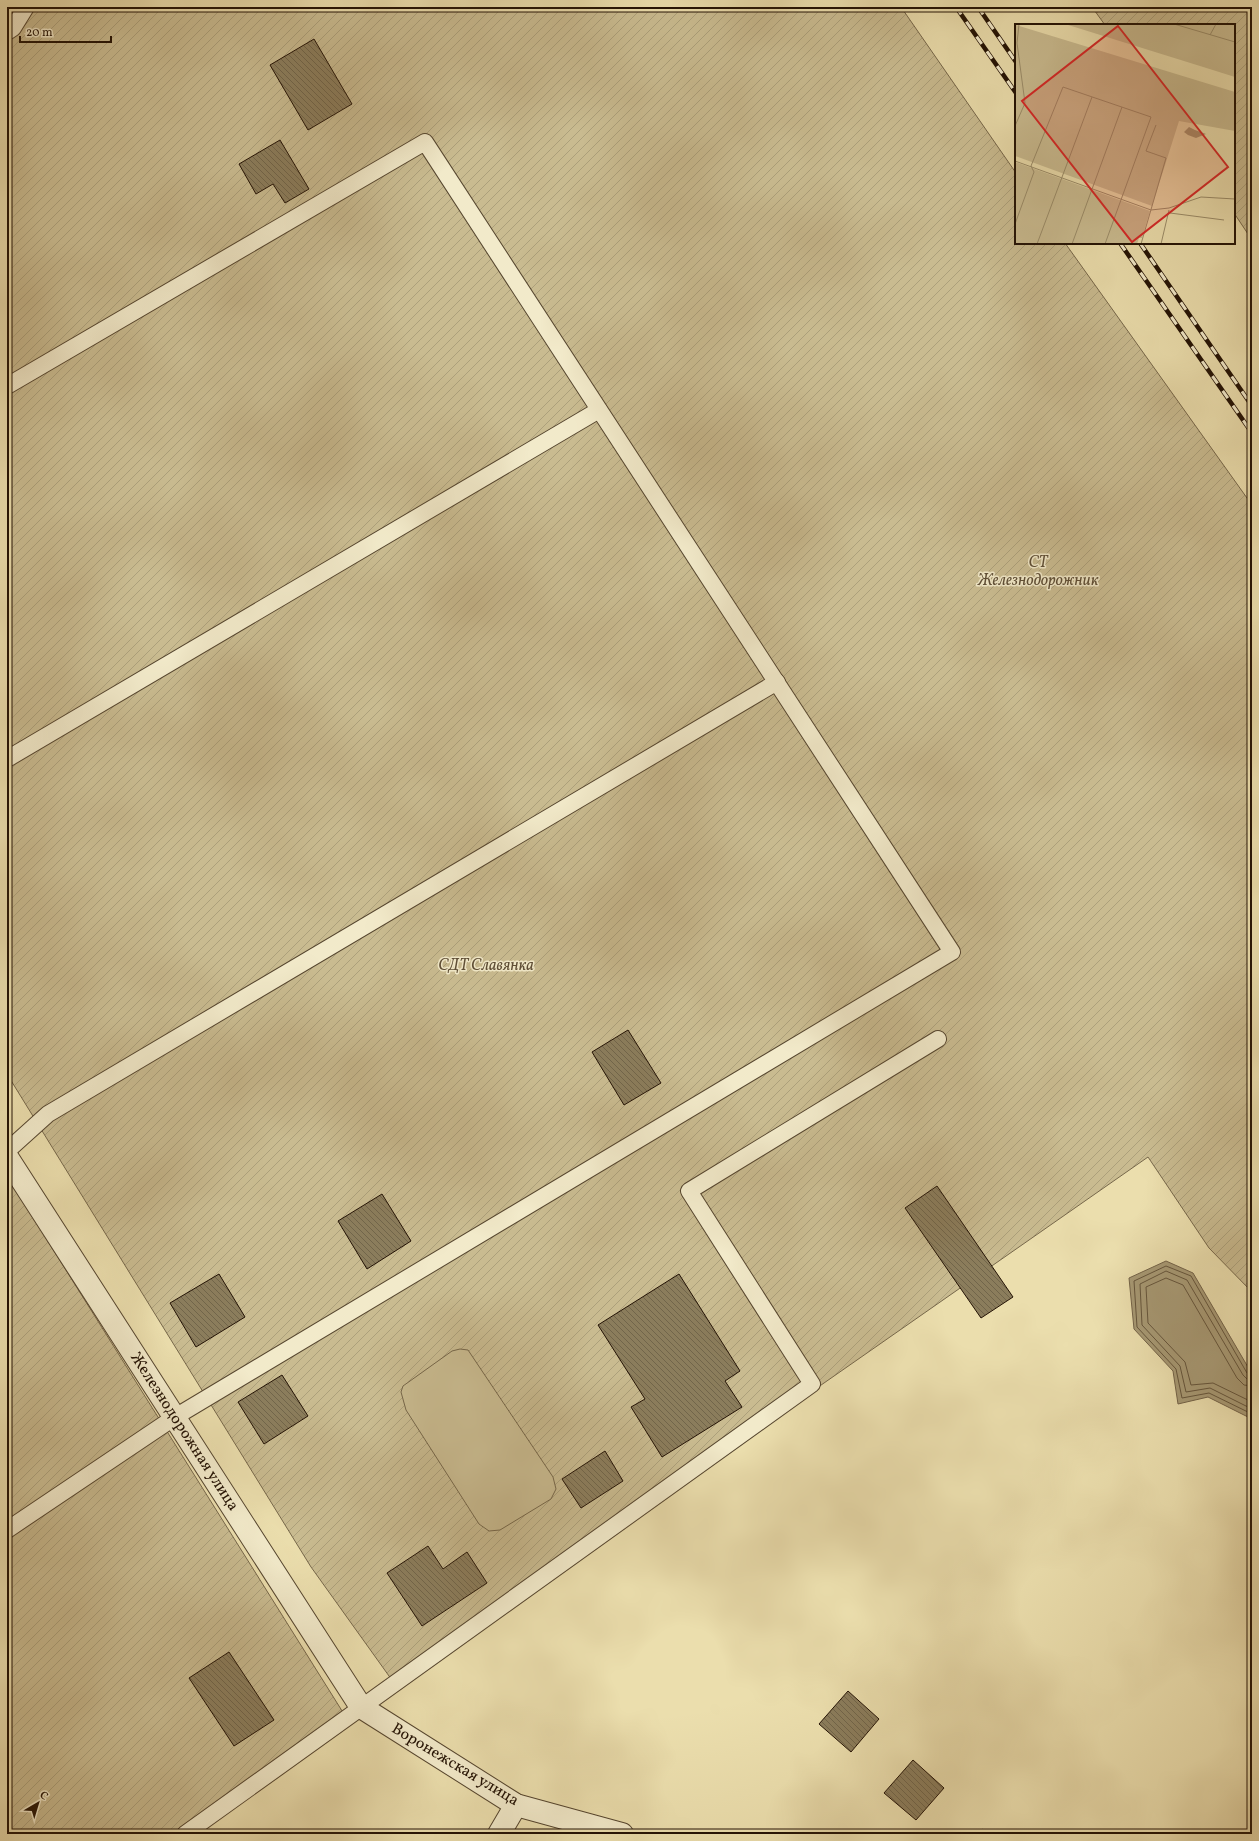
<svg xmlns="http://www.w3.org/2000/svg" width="1259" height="1841" viewBox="0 0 1259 1841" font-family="Vollkorn,serif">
<defs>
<pattern id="garden-furrows" width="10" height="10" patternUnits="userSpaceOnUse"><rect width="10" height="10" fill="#c9bb90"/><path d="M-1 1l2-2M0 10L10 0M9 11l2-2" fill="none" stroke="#aca07b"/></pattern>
<pattern id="building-back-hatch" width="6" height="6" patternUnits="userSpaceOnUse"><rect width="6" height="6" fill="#8b7d5c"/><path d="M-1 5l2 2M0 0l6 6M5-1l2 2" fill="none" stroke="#71654a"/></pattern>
</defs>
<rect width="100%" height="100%" fill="#ebdead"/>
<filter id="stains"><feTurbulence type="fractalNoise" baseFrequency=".005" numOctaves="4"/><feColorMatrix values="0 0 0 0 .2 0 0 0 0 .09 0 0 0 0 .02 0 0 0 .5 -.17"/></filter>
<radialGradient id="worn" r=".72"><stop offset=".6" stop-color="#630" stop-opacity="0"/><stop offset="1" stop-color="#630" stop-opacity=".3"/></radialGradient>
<g fill="url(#garden-furrows)" stroke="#76674a">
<polygon points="7,7 901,7 1016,173 1016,243 1065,243 1252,505 1252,1292 1209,1248 1148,1157 394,1683 311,1567 7,1074"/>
<polygon points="1092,7 1252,7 1252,240 1234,213 1234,25 1105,25"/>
<polygon points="7,1176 344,1714 171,1834 7,1834"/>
</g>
<polygon fill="#c9bb90" stroke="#76674a" points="460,1349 468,1350 553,1477 556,1489 551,1499 500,1530 489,1531 479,1524 406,1410 401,1392 403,1386 452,1351"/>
<polygon fill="#a79974" stroke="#736348" points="1166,1261 1193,1273 1252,1374 1252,1419 1208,1397 1178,1404 1173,1371 1134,1329 1129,1278"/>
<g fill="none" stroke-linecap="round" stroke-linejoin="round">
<g stroke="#66563c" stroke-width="1">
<polyline points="1252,1375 1247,1373 1191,1276 1166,1266 1134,1281 1137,1327 1176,1369 1182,1398 1209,1393 1252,1414"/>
<polyline points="1252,1380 1247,1379 1243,1375 1187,1280 1166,1271 1140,1284 1142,1325 1180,1366 1186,1392 1210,1388 1252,1409"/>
<polyline points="1252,1386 1244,1385 1237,1378 1183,1285 1166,1278 1146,1287 1148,1323 1185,1362 1191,1385 1213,1383 1252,1402"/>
</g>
</g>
<g fill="url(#building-back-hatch)" stroke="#241305">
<polygon points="314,39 352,104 308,130 270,65"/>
<polygon points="280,140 309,189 285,203 273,184 256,194 239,164"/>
<polygon points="628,1030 661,1083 624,1105 592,1052"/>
<polygon points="937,1186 1013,1297 981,1318 905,1208"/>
<polygon points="382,1194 411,1241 367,1269 338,1221"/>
<polygon points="219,1274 245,1317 196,1347 170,1303"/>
<polygon points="679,1274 740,1371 725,1381 742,1407 662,1457 631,1407 645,1399 598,1325"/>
<polygon points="282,1375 308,1416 264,1444 238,1402"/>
<polygon points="605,1451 623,1481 581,1508 562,1479"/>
<polygon points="428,1546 443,1569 467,1552 487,1583 422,1626 387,1573"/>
<polygon points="229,1652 274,1720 234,1746 189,1678"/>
<polygon points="848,1691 879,1719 851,1752 819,1724"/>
<polygon points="913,1760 944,1788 916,1820 884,1793"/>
<polygon points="982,1829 988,1834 977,1834"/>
</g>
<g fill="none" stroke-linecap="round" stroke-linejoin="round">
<defs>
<g id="service">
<polyline points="7,32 13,28 26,7"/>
<polyline points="7,386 425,142 952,952 175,1417 7,1530"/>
<polyline points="7,759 599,410"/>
<polyline points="7,1151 48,1114 777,682"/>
<polyline points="185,1834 812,1384 689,1191 938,1039"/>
</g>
<g id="minor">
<polyline points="7,1157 361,1707 516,1805 622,1834"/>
<polyline points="499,1834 516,1805"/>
</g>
</defs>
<use href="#service" stroke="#56462f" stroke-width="18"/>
<use href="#minor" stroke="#56462f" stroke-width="24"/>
<use href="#service" stroke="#f2eaca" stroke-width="16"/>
<use href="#minor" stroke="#f2eaca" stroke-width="22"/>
<defs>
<g id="rail">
<polyline points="956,7 1016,93"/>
<polyline points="978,7 1016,62"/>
<polyline points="1120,243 1252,433"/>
<polyline points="1140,243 1252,406"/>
</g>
</defs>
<use href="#rail" stroke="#241305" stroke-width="4.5"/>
<use href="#rail" stroke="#f2eaca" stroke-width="3" stroke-dasharray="9" stroke-linecap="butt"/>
</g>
<g text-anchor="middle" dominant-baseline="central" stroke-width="3" stroke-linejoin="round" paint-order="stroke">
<g font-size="16" font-style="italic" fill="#5e4e36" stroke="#f2eaca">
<text x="1038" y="563">СТ<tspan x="1038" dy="18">Железнодорожник</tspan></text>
<text x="486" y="966">СДТ Славянка</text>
</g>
<g font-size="16" fill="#241305" stroke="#f2eaca">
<text transform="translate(184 1432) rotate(57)">Железнодорожная улица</text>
<text transform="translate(455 1765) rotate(31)">Воронежская улица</text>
</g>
</g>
<g transform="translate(1015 24)">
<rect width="220" height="220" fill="#ebdead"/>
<path d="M50 0H220V53L185 42ZM1 1 220 68V107L164 97 137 182 0 132ZM0 138 135 187 127 214H124L122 220H0Z" fill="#c9bb90"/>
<path d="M123 152 138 158 136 164 121 160Z" fill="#c9bb90"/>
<path d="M174 103 180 106 191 110 181 114 173 111 169 108Z" fill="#a79974"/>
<path fill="none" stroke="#9b8d6a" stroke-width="1" d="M159 0 220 18M195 11 201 0M0 102 10 79 2 19 4 0M0 137 136 186 154 184 186 173 220 175M155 189 209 196M0 200 19 148 16 142 48 63 136 93 90 220M22 220 77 73M57 220 107 83M126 220 151 134 131 127 141 101M146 220 154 186"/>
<path fill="#d62828" fill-opacity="0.15" stroke="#d62828" stroke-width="2" d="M103 2 213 143 117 218 7 77Z"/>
<rect width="220" height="220" fill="none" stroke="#241305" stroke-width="2"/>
</g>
<rect width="1259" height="1841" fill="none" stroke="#ebdead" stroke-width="24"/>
<rect x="8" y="8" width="1243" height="1825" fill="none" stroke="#241305" stroke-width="2"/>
<rect x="12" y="12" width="1235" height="1817" fill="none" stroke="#241305"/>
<g transform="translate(38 1803) rotate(38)" stroke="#f2eaca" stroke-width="3" paint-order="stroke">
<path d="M0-3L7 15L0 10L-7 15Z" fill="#241305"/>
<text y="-6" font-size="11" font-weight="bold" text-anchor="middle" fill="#241305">С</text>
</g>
<path d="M20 36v6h91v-6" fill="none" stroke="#241305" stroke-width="2"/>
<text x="26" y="36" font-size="12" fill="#241305" stroke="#f2eaca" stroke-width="3" paint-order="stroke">20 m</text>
<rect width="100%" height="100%" filter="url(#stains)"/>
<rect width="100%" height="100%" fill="url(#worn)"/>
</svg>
